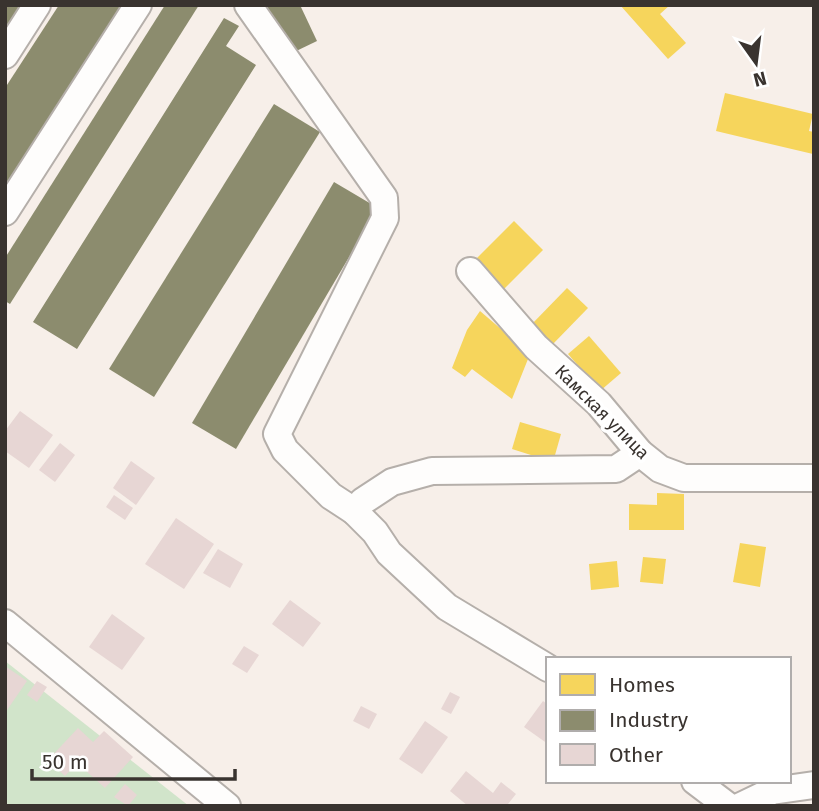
<svg xmlns="http://www.w3.org/2000/svg" width="819" height="811" viewBox="0 0 819 811" font-family="'Fira Sans',sans-serif">
<rect width="100%" height="100%" fill="#f7efe9"/>
<polygon fill="#d1e4ca" points="5,661 189,806 5,806"/>
<g fill="#f6d55c">
<polygon points="620,5 670,5 660,14 686,43 668,59"/>
<polygon points="725,93 813,114 809,131 814,132 813,154 716,131"/>
<polygon points="514,221 543,250 504,289 475,260"/>
<polygon points="567,288 588,308 552,345 531,325"/>
<polygon points="480,311 530,354 512,399 472,369 465,377 452,368 467,330"/>
<polygon points="589,336 621,373 600,391 568,354"/>
<polygon points="520,422 561,434 553,462 512,449"/>
<polygon points="657,493 684,494 684,530 629,530 629,504 657,505"/>
<polygon points="740,543 766,547 760,587 733,582"/>
<polygon points="643,557 666,559 663,584 640,582"/>
<polygon points="617,561 619,587 591,590 589,564"/>
</g>
<g fill="#8c8c6e">
<polygon points="5,5 23,5 5,35"/>
<polygon points="59,5 127,5 5,193 5,88"/>
<polygon points="165,5 199,5 10,304 5,301 5,258"/>
<polygon points="266,5 300,5 317,41 290,54"/>
<polygon points="224,18 239,26 226,46 256,65 77,349 33,322"/>
<polygon points="274,104 320,132 154,397 109,369"/>
<polygon points="334,182 378,208 236,449 192,423"/>
</g>
<g fill="#e7d6d4">
<polygon points="20,411 53,435 29,468 5,451 5,431"/>
<polygon points="60,443 75,455 55,482 39,470"/>
<polygon points="131,461 155,478 136,505 113,488"/>
<polygon points="114,495 133,508 125,520 106,507"/>
<polygon points="176,518 214,544 184,589 145,564"/>
<polygon points="218,549 243,564 230,588 203,573"/>
<polygon points="290,600 321,623 303,647 272,624"/>
<polygon points="112,614 145,638 122,670 89,647"/>
<polygon points="244,646 259,655 247,673 232,664"/>
<polygon points="5,666 27,681 5,713"/>
<polygon points="37,681 47,687 37,702 27,695"/>
<polygon points="450,692 460,697 451,714 441,709"/>
<polygon points="543,701 548,705 548,744 524,727"/>
<polygon points="361,706 377,714 369,729 353,721"/>
<polygon points="425,721 448,737 422,774 399,759"/>
<polygon points="78,728 93,742 104,731 133,757 105,788 77,763 65,776 48,760"/>
<polygon points="466,771 493,793 501,782 516,794 508,804 510,806 468,806 450,791"/>
<polygon points="125,784 137,795 128,806 114,797"/>
</g>
<g fill="none" stroke-linecap="round" stroke-linejoin="round">
<defs>
<g id="minor">
<polyline points="248,5 384,198 385,218 277,434 285,450 331,496 354,511 375,532 389,553 447,607 548,668"/>
<polyline points="5,55 37,5"/>
<polyline points="5,212 138,5"/>
<polyline points="470,271 536,347 599,404 640,453 660,469 684,478 814,478"/>
<polyline points="354,511 363,501 392,482 432,471 616,469 640,453"/>
<polyline points="5,623 227,806"/>
<polyline points="695,781 728,806"/>
<polyline points="741,806 772,791 814,785"/>
</g>
</defs>
<use href="#minor" stroke="#b5afaa" stroke-width="30"/>
<use href="#minor" stroke="#fefdfc" stroke-width="26"/>
</g>
<g text-anchor="middle" dominant-baseline="central" stroke-width="7" stroke-linejoin="round" paint-order="stroke">
<g font-size="18" fill="#39332f" stroke="#fff">
<text transform="translate(602 412) rotate(45)">Камская улица</text>
</g>
</g>
<rect width="819" height="811" fill="none" stroke="#39332f" stroke-width="14"/>
<rect x="546" y="657" width="245" height="126" fill="#ffffff" stroke="#b0adac" stroke-width="2"/>
<rect x="560" y="674" width="35" height="21" fill="#f6d55c" stroke="#b0adac" stroke-width="2"/>
<text x="609" y="692" font-size="21" fill="#39332f">Homes</text>
<rect x="560" y="710" width="35" height="21" fill="#8c8c6e" stroke="#b0adac" stroke-width="2"/>
<text x="609" y="727" font-size="21" fill="#39332f">Industry</text>
<rect x="560" y="744" width="35" height="21" fill="#e7d6d4" stroke="#b0adac" stroke-width="2"/>
<text x="609" y="762" font-size="21" fill="#39332f">Other</text>
<g transform="translate(756 63) rotate(166)" stroke="#ffffff" stroke-width="5" paint-order="stroke">
<path d="M0-5L12 26L0 18L-12 26Z" fill="#39332f"/>
<text y="-10" font-size="19" font-weight="bold" text-anchor="middle" fill="#39332f">N</text>
</g>
<path d="M32 769v10h203v-10" fill="none" stroke="#39332f" stroke-width="3.5"/>
<text x="42" y="769" font-size="21" fill="#39332f" stroke="#ffffff" stroke-width="5" paint-order="stroke">50 m</text>
</svg>
